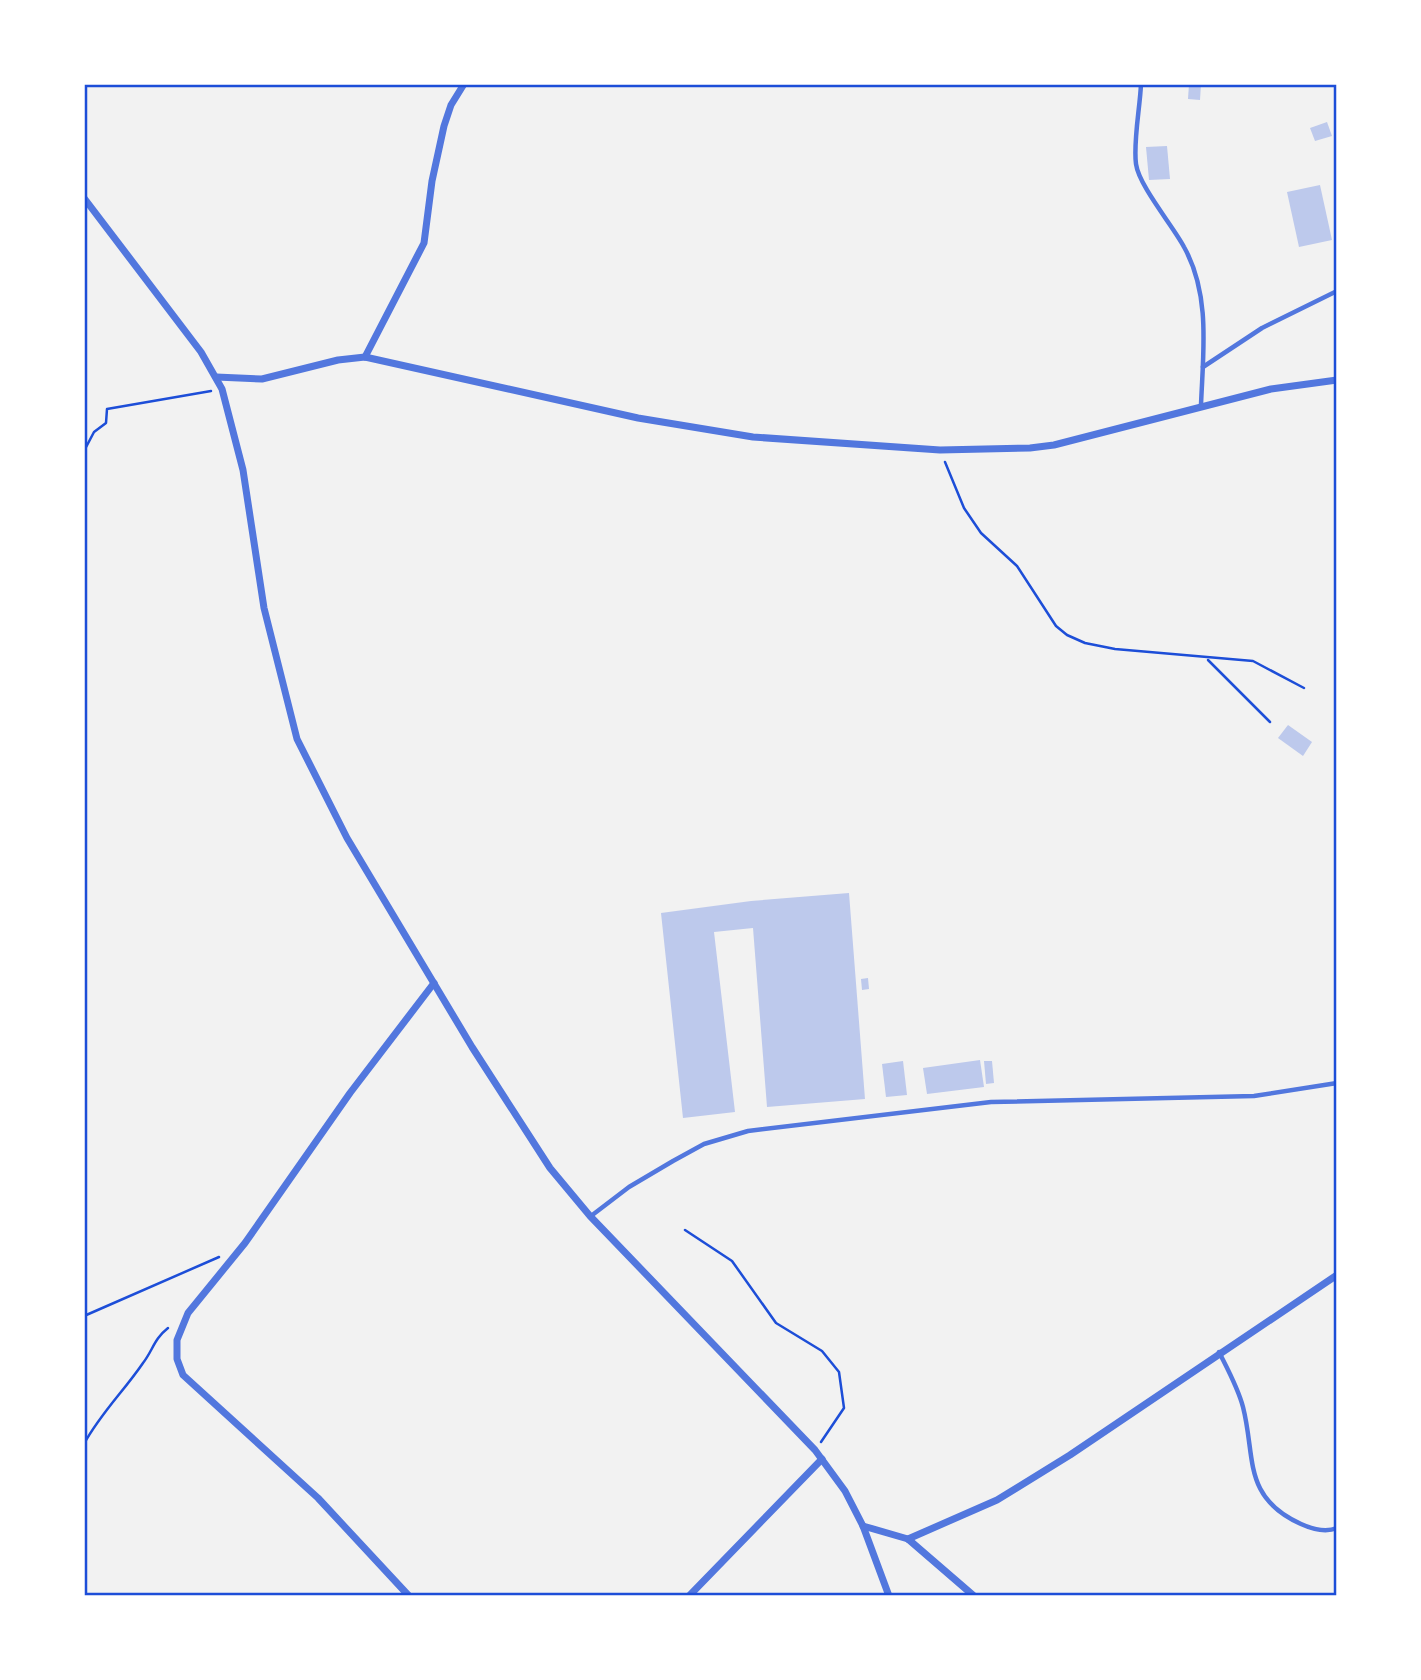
<svg xmlns="http://www.w3.org/2000/svg" width="1421" height="1680" viewBox="0 0 1421 1680" font-family="'Libre Baskerville',serif">
<rect width="100%" height="100%" fill="#f2f2f2"/>
<g fill="#bdc9ec">
<polygon points="1189,84 1201,84 1200,100 1188,99"/>
<polygon points="1327,122 1332,136 1315,141 1310,128"/>
<polygon points="1167,146 1170,179 1149,180 1146,147"/>
<polygon points="1320,185 1332,240 1299,247 1287,192"/>
<polygon points="1288,725 1312,742 1303,756 1278,738"/>
<polygon points="849,893 865,1099 767,1107 753,928 714,932 735,1112 683,1118 661,913 751,901"/>
<polygon points="868,978 869,989 862,990 861,979"/>
<polygon points="980,1060 984,1087 927,1094 923,1068"/>
<polygon points="903,1061 907,1095 886,1097 882,1064"/>
<polygon points="984,1061 992,1061 994,1083 986,1084"/>
</g>
<g fill="none" stroke-linecap="round" stroke-linejoin="round">
<g stroke="#1d4ed8" stroke-width="2.5">
<polyline points="84,451 94,432 106,423 107,409 211,391"/>
<polyline points="945,462 964,508 981,533 1017,566 1056,626 1067,635 1085,643 1115,649 1253,661 1304,688"/>
<polyline points="1208,660 1270,722"/>
<polyline points="685,1230 732,1261 776,1323 822,1351 839,1372 844,1408 821,1442"/>
<polyline points="84,1316 219,1257"/>
<path d="M84 1444C100 1414 124 1391 143 1363 153 1350 154 1339 168 1328"/>
</g>
<g stroke="#5277de" stroke-width="4.5">
<path d="M1141 84C1140 108 1133 142 1136 164 1139 186 1173 226 1184 247 1211 295 1203 353 1201 405"/>
<polyline points="1203,367 1262,328 1337,291"/>
<polyline points="591,1216 629,1187 673,1161 704,1144 748,1131 991,1102 1254,1096 1337,1083"/>
<path d="M1219 1352C1228 1370 1238 1388 1243 1407 1256 1458 1242 1497 1301 1524 1312 1529 1325 1533 1337 1528"/>
</g>
<g stroke="#5277de" stroke-width="7">
<polyline points="84,198 201,352 222,389 243,470 264,608 297,739 347,838 472,1047 550,1168 590,1216 815,1450 845,1491 863,1526 889,1596"/>
<polyline points="365,357 424,243 432,181 444,126 451,105 464,84"/>
<polyline points="216,377 262,379 338,360 365,357 638,418 753,437 940,450 1030,448 1054,445 1271,389 1337,380"/>
<polyline points="863,1526 908,1539 974,1596"/>
<polyline points="908,1539 997,1500 1070,1455 1337,1275"/>
<polyline points="409,1596 318,1498 183,1375 177,1359 177,1340 188,1313 245,1243 350,1093 434,983"/>
<polyline points="689,1596 822,1459"/>
</g>
</g>
<rect width="1421" height="1680" fill="none" stroke="#ffffff" stroke-width="172"/>
<rect x="86" y="86" width="1249" height="1508" fill="none" stroke="#1d4ed8" stroke-width="2.5"/>
</svg>
